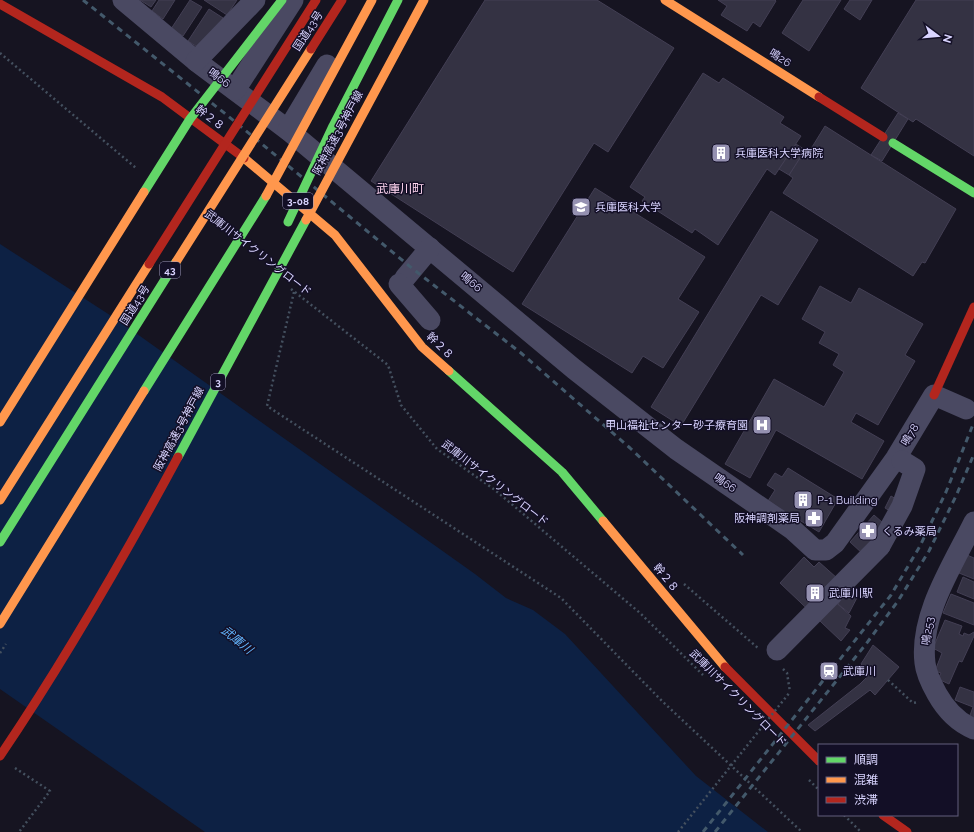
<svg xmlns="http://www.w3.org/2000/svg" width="974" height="832" viewBox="0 0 974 832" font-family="Raleway,'Noto Sans JP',sans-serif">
<rect width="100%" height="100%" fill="#161421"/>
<polygon fill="#0d2144" points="0,244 116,319 475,574 506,598 533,610 565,634 696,776 768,832 205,832 0,689"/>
<g fill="#343243" stroke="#433f54">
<polygon points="140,0 156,0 151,7"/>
<polygon points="159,0 175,0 163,19 152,11"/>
<polygon points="190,0 202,7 183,36 171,29"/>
<polygon points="204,0 237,0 227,15"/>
<polygon points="485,0 597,0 674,48 608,152 594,143 513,272 371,181"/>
<polygon points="718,0 775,0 776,1 760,27 753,22 747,31 721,15 727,6"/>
<polygon points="803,0 841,0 809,51 782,33"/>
<polygon points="850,0 872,0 860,20 844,9"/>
<polygon points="916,0 974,0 974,156 916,119 913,122 861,88"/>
<polygon points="209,9 223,18 202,50 188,41"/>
<polygon points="703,73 719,83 723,78 784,117 780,123 801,136 775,175 767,169 718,245 695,229 692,233 642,201 645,197 630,187"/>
<polygon points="898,113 908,119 882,161 871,155"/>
<polygon points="825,126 956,209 925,263 922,262 913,276 783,193 793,178 789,175 805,150 809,152"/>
<polygon points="796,144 805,150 789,175 779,169"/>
<polygon points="595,188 705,257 678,299 699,312 663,368 643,356 632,373 522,304"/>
<polygon points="771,211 818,240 778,305 761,295 681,426 651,407"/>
<polygon points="820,286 851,303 859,288 923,324 905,355 915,361 878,425 856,413 851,422 884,441 862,479 776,430 750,478 725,464 774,379 824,407 844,372 833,365 839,354 819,343 825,332 802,319"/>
<polygon points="788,468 838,499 819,532 768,501 775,490 767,485 775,473 782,477"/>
<polygon points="891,496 896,499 890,511 885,508"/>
<polygon points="874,515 883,523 871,538 875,541 863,554 850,542"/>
<polygon points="967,555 974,558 974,579 959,573"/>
<polygon points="804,557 814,567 819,562 847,587 833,600 851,616 845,628 850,630 841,641 780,583"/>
<polygon points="963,577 974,582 974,599 957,592"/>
<polygon points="848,587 860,592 849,613 838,604"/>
<polygon points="951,594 974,603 974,625 943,613"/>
<polygon points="945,620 962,626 959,634 963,636 964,633 969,635 974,632 974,636 962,662 959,661 949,684 938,679 941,673 935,671 942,653 933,648"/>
<polygon points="873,645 899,667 875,695 870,690 815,731 808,725 860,684 870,674 861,664"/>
<polygon points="960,687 974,692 974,723 968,721 973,707 955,700"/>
</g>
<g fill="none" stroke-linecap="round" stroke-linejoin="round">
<g stroke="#44505f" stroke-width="2.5" stroke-dasharray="2 3" stroke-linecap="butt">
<polyline points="0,53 136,168"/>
<polyline points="291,289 388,365 401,405 437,449 495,490 640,613 703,675"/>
<polyline points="294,292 267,406 561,598 662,701 802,832"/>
<polyline points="684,584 758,648"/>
<polyline points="783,669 787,673 790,692"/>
<polyline points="888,680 913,703 919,702"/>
<polyline points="15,768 50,791 19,832"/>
<polyline points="809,780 819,790"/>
<polyline points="844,815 861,832"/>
</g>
<g stroke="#4a4962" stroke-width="21">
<polyline points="123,0 196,61 288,130 574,369 676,449 792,529 815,550 826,550 835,543 896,458 934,395 966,409"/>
<polyline points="196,61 255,0"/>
<polyline points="235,90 293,0"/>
<polyline points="288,130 327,65"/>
<polyline points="405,278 430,248"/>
<polyline points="399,284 430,320"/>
<path d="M974 522C954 563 919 615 925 663 926 674 932 685 937 694 946 710 957 722 974 729"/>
<polyline points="880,546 902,506 915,469 902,461"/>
</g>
<g stroke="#63d668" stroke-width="9">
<polyline points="893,143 974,193"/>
<polyline points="449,371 562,472 603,521"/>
</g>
<g stroke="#ff974d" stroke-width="9">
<polyline points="665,0 819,97"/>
<polyline points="244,158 335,235 422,347 449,371"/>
<polyline points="603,521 725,667"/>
</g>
<g stroke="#b3261e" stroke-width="9">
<polyline points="0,4 162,97 244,158"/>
<polyline points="819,97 883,137"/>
<polyline points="934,395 974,307"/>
<polyline points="725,667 819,761"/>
<polyline points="883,815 907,832"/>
</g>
<g stroke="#43596b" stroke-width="3" stroke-dasharray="6 5" stroke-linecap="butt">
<polyline points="83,0 228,116 413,269 521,353 630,448 743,555"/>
<polyline points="703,832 891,595 920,546 946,492 974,422"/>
<polyline points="715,832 866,644 898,601 929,551 956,496 974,454"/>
</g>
<g stroke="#44505f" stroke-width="2.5" stroke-dasharray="2 3" stroke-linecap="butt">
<polyline points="0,653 6,644"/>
<polyline points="678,832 790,692"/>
</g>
<polyline stroke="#4a4962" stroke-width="21" points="777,650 880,546"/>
<g stroke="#63d668" stroke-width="9">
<polyline points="144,192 190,119 282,0"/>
<polyline points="288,222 333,126 398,0"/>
<polyline points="144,391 266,196"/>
<polyline points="178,457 306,220"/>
<polyline points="0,542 176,262"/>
</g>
<g stroke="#ff974d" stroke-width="9">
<polyline points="266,196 372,0"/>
<polyline points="306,220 424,0"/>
<polyline points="176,262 311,49"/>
<polyline points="0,422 144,192"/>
<polyline points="0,500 149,264"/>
<polyline points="0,624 144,391"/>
</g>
<g stroke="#b3261e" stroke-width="9">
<polyline points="311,49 342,0"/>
<polyline points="149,264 316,0"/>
<path d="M0 756C65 660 123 559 178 457"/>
</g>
</g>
<defs>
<symbol id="building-square" viewBox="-11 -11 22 22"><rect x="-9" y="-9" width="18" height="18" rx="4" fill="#9591b1" stroke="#130f26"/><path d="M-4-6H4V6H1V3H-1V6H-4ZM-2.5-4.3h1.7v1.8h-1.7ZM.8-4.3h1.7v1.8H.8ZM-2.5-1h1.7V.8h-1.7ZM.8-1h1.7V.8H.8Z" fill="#fff"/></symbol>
<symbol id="university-square" viewBox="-11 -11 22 22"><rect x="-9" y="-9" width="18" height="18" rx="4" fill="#9591b1" stroke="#130f26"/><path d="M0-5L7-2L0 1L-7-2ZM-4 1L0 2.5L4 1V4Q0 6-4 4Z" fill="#fff"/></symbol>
<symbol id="hospital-square" viewBox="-11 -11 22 22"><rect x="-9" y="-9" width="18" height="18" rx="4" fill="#9591b1" stroke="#130f26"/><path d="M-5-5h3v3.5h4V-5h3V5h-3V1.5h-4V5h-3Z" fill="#fff"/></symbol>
<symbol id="pharmacy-square" viewBox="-11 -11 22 22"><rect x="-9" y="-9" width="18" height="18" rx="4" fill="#9591b1" stroke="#130f26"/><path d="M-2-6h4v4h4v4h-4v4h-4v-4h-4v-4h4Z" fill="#fff"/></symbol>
<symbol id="station-square" viewBox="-11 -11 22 22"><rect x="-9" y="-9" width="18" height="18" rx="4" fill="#9591b1" stroke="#130f26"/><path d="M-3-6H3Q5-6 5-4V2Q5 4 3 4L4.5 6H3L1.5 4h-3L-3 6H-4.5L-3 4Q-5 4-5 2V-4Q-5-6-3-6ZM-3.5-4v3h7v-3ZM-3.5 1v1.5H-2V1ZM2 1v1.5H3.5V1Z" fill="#fff"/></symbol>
</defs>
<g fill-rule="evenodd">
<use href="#building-square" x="710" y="142" width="22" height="22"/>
<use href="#university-square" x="570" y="196" width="22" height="22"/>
<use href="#hospital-square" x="751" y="414" width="22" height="22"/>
<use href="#building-square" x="792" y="489" width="22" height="22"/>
<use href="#pharmacy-square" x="803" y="507" width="22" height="22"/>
<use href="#pharmacy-square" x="857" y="520" width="22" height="22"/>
<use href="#building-square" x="804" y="582" width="22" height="22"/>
<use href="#station-square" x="818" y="660" width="22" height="22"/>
</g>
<g text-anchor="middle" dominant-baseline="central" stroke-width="3" stroke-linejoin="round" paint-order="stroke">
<g fill="#130f26" stroke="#9e99be" stroke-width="1">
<rect x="283" y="193" width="30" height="16" rx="3"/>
<rect x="160" y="262" width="20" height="16" rx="3"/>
<rect x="211" y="374" width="14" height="16" rx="3"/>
</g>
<g font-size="10" font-weight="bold" fill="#d9d4ff">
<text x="298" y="201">3-08</text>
<text x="170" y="270">43</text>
<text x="218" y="382">3</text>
</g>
<g font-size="11" fill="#d9d4ff" stroke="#130f26">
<text transform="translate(308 31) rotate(-57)">国道43号</text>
<text transform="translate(780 58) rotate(32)">鳴26</text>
<text transform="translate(219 78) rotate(37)">鳴66</text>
<text transform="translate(210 118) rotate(37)">幹２８</text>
<text transform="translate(338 133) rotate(-62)">阪神高速3号神戸線</text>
<text transform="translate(258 253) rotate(38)">武庫川サイクリングロード</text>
<text transform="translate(471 282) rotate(40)">鳴66</text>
<text transform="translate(135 305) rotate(-58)">国道43号</text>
<text transform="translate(440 346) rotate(44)">幹２８</text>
<text transform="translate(179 429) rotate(-62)">阪神高速3号神戸線</text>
<text transform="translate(910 435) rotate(-59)">鳴78</text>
<text transform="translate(495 483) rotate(38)">武庫川サイクリングロード</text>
<text transform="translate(725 483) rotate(35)">鳴66</text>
<text transform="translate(666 578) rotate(50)">幹２８</text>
<text transform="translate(928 631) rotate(-81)">鳴253</text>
<text transform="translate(738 698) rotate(45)">武庫川サイクリングロード</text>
</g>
<g font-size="11" fill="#d9d4ff" stroke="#130f26" text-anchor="start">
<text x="735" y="153">兵庫医科大学病院</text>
<text x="595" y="207">兵庫医科大学</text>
<text x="748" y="425" text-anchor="end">甲山福祉センター砂子療育園</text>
<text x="817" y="500">P-1 Building</text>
<text x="800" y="518" text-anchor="end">阪神調剤薬局</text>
<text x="882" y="531">くるみ薬局</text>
<text x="829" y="593">武庫川駅</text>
<text x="843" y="671">武庫川</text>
</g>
<g font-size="12" fill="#ffd6f0" stroke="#130f26">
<text x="400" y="189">武庫川町</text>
</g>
<g font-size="12" font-style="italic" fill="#62b6ff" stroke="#130f26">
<text transform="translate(237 640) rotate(39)">武庫川</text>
</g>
</g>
<rect x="818" y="744" width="140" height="72" fill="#130f26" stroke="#625e7d"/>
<rect x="826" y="757" width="20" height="6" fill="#63d668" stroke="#625e7d"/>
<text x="854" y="764" font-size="12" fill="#d9d4ff">順調</text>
<rect x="826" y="777" width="20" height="6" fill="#ff974d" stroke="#625e7d"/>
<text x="854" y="784" font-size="12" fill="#d9d4ff">混雑</text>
<rect x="826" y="797" width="20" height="6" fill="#b3261e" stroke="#625e7d"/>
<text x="854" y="804" font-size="12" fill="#d9d4ff">渋滞</text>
<g transform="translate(938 36) rotate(106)" stroke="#130f26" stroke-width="3" paint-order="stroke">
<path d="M0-3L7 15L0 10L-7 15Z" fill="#d9d4ff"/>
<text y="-6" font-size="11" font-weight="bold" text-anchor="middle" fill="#d9d4ff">N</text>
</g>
</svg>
